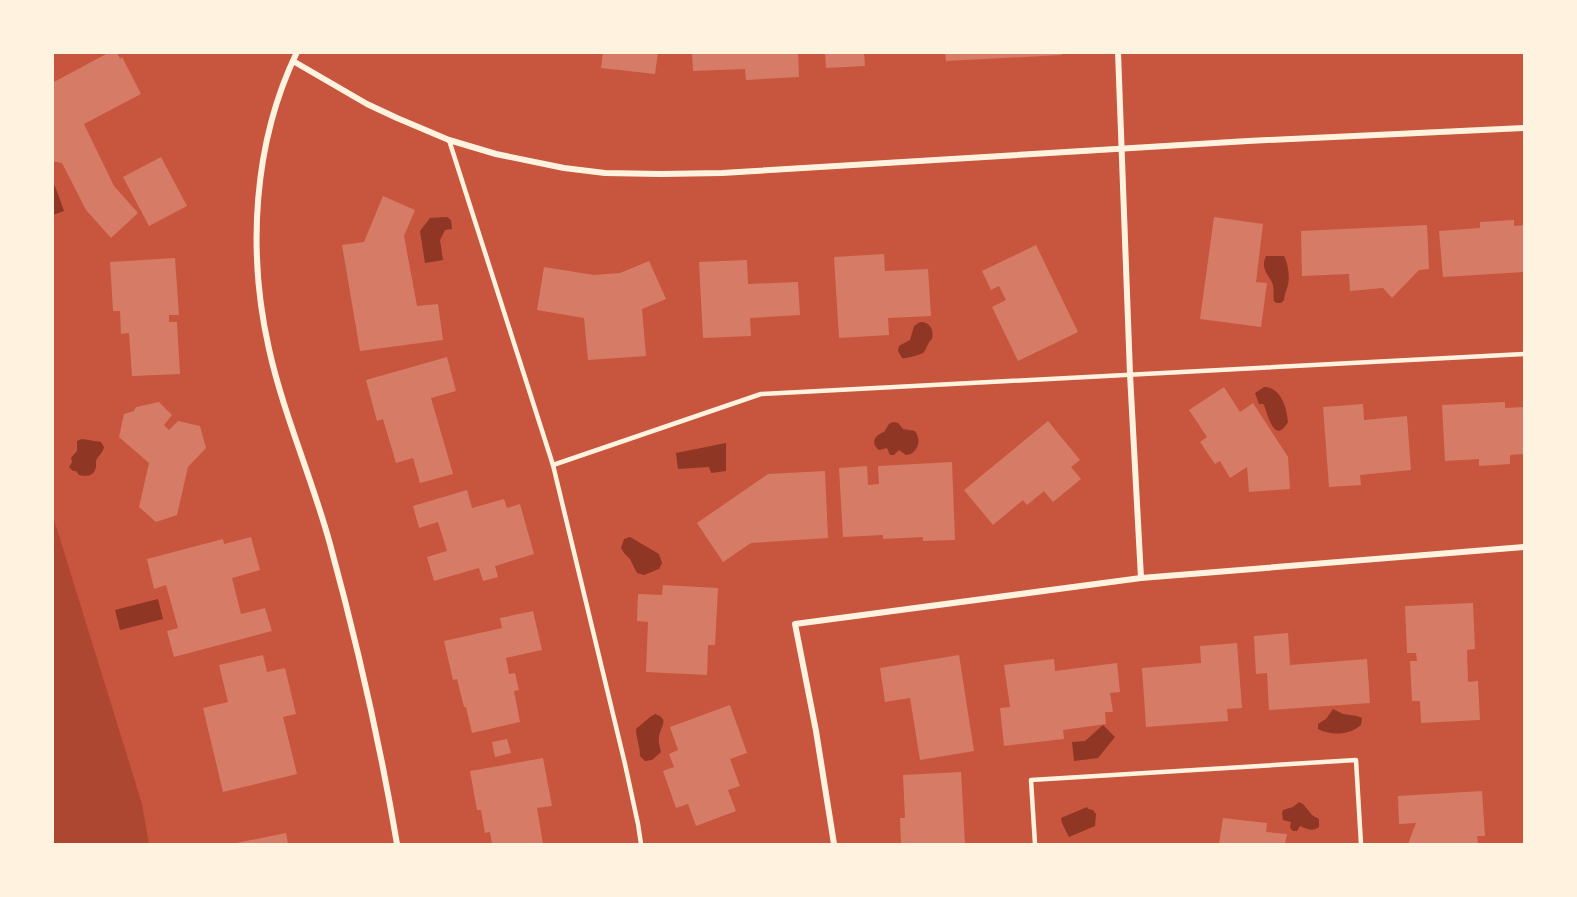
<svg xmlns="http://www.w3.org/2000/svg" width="1577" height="897" viewBox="0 0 1577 897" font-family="'Varela Round',sans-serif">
<rect width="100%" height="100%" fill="#c8553d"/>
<polygon fill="#ae4732" points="52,513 142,804 149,844 53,844"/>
<g fill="#8f3625">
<polygon points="52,184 55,186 64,211 53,215"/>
<polygon points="447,217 451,220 452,229 445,230 440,240 443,260 425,263 420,231 430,218"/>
<path d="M1266 256H1284C1288 263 1290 277 1288 285 1286 292 1285 293 1284 300L1281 303H1276L1274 301C1273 296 1274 289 1273 285 1269 274 1260 270 1266 256Z"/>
<path d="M920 322C930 322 934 329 932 339 927 343 927 349 923 353 919 355 906 359 902 358L898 351 899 346 910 340 914 326Z"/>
<path d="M1264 387C1281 387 1287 408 1288 422 1275 445 1268 416 1264 405L1263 404H1259L1255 393Z"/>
<path d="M893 422 898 423 903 429 915 431C921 440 919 448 911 454L906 455 899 450 894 455H890L887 448 879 450C870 443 875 435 884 432L889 424Z"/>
<path d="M82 439 101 442 104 447C102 455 98 455 96 461 96 463 96 465 96 467 94 476 87 477 79 475L76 471H73L69 467 72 462 71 458 77 451V441Z"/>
<polygon points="726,443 726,471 711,473 709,467 678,469 676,453"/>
<polygon points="630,537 659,554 662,563 659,569 644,575 637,573 630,559 624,553 621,548 624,539"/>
<polygon points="158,599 163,619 120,630 115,610"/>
<path d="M1333 709 1343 714 1357 716 1362 718 1361 725C1350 735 1331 736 1318 729V724L1326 719Z"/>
<path d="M655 714C670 719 661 726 659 736 658 741 660 747 661 752L652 760 645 761 640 756C640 746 636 738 636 729L650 717Z"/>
<polygon points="1103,725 1115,737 1098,758 1074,761 1072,742 1085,741"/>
<path d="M1299 802 1303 804 1312 815 1319 819V827C1312 832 1307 829 1300 826L1297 831H1293L1290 828 1291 822 1283 820 1282 813 1283 810 1293 807Z"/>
<polygon points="1087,807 1088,809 1093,810 1096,814 1095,826 1069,837 1062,823 1061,818"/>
</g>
<g fill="#d67c66">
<polygon points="110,52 117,52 120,59 122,57 141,94 84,124 114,186 138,213 111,238 86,210 62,163 52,161 52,83"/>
<polygon points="603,52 658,52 655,74 601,68"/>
<polygon points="692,52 798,52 799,77 746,80 745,69 693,71"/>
<polygon points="825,52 864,52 865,66 826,68"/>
<polygon points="945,52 1062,52 1062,55 946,61"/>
<polygon points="161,157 187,206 149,226 123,177"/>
<polygon points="383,196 415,210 404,236 417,306 438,304 443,340 360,351 342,245 364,242"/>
<polygon points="1214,217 1263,224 1256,282 1267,283 1261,327 1200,319"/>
<polygon points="1514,220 1514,226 1524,225 1524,272 1443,277 1439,231 1480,228 1480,222"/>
<polygon points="1427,225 1429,269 1419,270 1392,298 1383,288 1350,291 1349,274 1302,276 1301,231"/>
<polygon points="1036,245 1078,332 1018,361 992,307 1006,300 999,286 991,290 982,271"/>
<polygon points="884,254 885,271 928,269 931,316 888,318 889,335 839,338 834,257"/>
<polygon points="175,258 179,315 169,315 169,322 177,322 180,374 132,376 129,333 121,334 120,311 113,311 110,262"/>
<polygon points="747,260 748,284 798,282 800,315 750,318 751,336 703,338 699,262"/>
<polygon points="649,261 666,299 642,309 646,356 588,360 584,318 537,310 544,267 594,275 620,273"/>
<polygon points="447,357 456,391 431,398 453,474 420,483 413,458 396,463 383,419 377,421 366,380"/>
<polygon points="1224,387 1240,412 1253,403 1288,457 1290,489 1249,492 1247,467 1230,478 1220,461 1215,464 1200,442 1207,437 1189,410"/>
<polygon points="159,402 172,415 164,425 169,430 178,421 200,426 206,448 188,467 177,515 156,522 139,507 149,463 119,437 124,414 134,411 136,407"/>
<polygon points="1505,402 1505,408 1524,407 1524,454 1510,455 1510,464 1479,466 1479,459 1445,461 1442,405"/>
<polygon points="1363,404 1364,420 1407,416 1411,470 1360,475 1361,485 1329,487 1323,407"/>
<polygon points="1048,421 1080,460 1071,467 1081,479 1053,502 1044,491 1027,505 1023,500 993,525 964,490"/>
<polygon points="952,462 955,540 923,541 923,537 883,539 883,535 843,537 839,468 867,466 868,485 879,484 878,466"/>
<polygon points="825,471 828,538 751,543 723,562 697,523 768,474"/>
<polygon points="467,490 472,508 504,499 507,508 520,504 534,554 495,566 498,577 483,581 479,568 434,581 427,557 447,551 438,522 419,528 413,506"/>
<polygon points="251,537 260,570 232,578 241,614 265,608 272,631 174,657 167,631 178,628 166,585 154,589 147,559 223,539 224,544"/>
<polygon points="663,585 718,588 715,645 708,645 707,675 646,672 648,622 637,621 638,594 662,595"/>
<polygon points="1473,603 1475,649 1467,650 1468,682 1478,681 1480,720 1421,723 1420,701 1412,701 1410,661 1417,661 1416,653 1407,653 1405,606"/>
<polygon points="533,611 542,650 506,658 509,674 515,673 519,690 514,691 520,722 472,733 466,707 464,707 457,679 453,680 444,641 502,628 500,618"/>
<polygon points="1288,633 1290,665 1367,659 1370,703 1269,710 1267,673 1256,674 1254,636"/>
<polygon points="1237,643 1242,708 1227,709 1228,721 1146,727 1142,668 1201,663 1200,646"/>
<polygon points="263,655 267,672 285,668 296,714 283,717 297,774 223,792 203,708 228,702 219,665"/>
<polygon points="959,655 974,751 920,760 910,698 885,702 880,668"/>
<polygon points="1054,659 1055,671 1117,663 1120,692 1110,693 1113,712 1105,712 1106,724 1063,730 1064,739 1004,746 1000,708 1010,707 1004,665"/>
<polygon points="730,705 747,753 730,759 740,786 728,790 736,811 696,826 688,804 676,808 663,771 674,767 669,754 678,750 670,727"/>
<polygon points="507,739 511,753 495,757 492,742"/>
<polygon points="543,758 552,806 537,808 543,844 492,844 490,832 485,833 481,810 477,810 470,771"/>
<polygon points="961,772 965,844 901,844 900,818 905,818 903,775"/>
<polygon points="1482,791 1485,836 1477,836 1478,844 1408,844 1416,823 1399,824 1398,796"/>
<polygon points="1223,818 1267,823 1266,832 1287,834 1285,844 1219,844"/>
<polygon points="286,833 288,844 237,844 236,843"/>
</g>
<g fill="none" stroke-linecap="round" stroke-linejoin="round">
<g stroke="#fff3e0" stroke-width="4.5">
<polyline points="449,140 553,465 625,764 638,824 641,844"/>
<polyline points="553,465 761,394 1524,354"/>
<polyline points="1035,844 1031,780 1356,760 1361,844"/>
</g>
<g stroke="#fff3e0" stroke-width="6">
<path d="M297 52C253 143 247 252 269 349 284 416 312 478 330 544 357 643 380 743 397 844"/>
<polyline points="1118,52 1130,374 1141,578"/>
<polyline points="293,61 367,104 397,118 449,140 496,154 564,168 605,173 661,174 722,173 1248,141 1524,128"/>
<polyline points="834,844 816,731 795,624 1141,578 1524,547"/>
</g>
</g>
<rect width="1577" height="897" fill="none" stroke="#fff3e0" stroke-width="108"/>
</svg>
